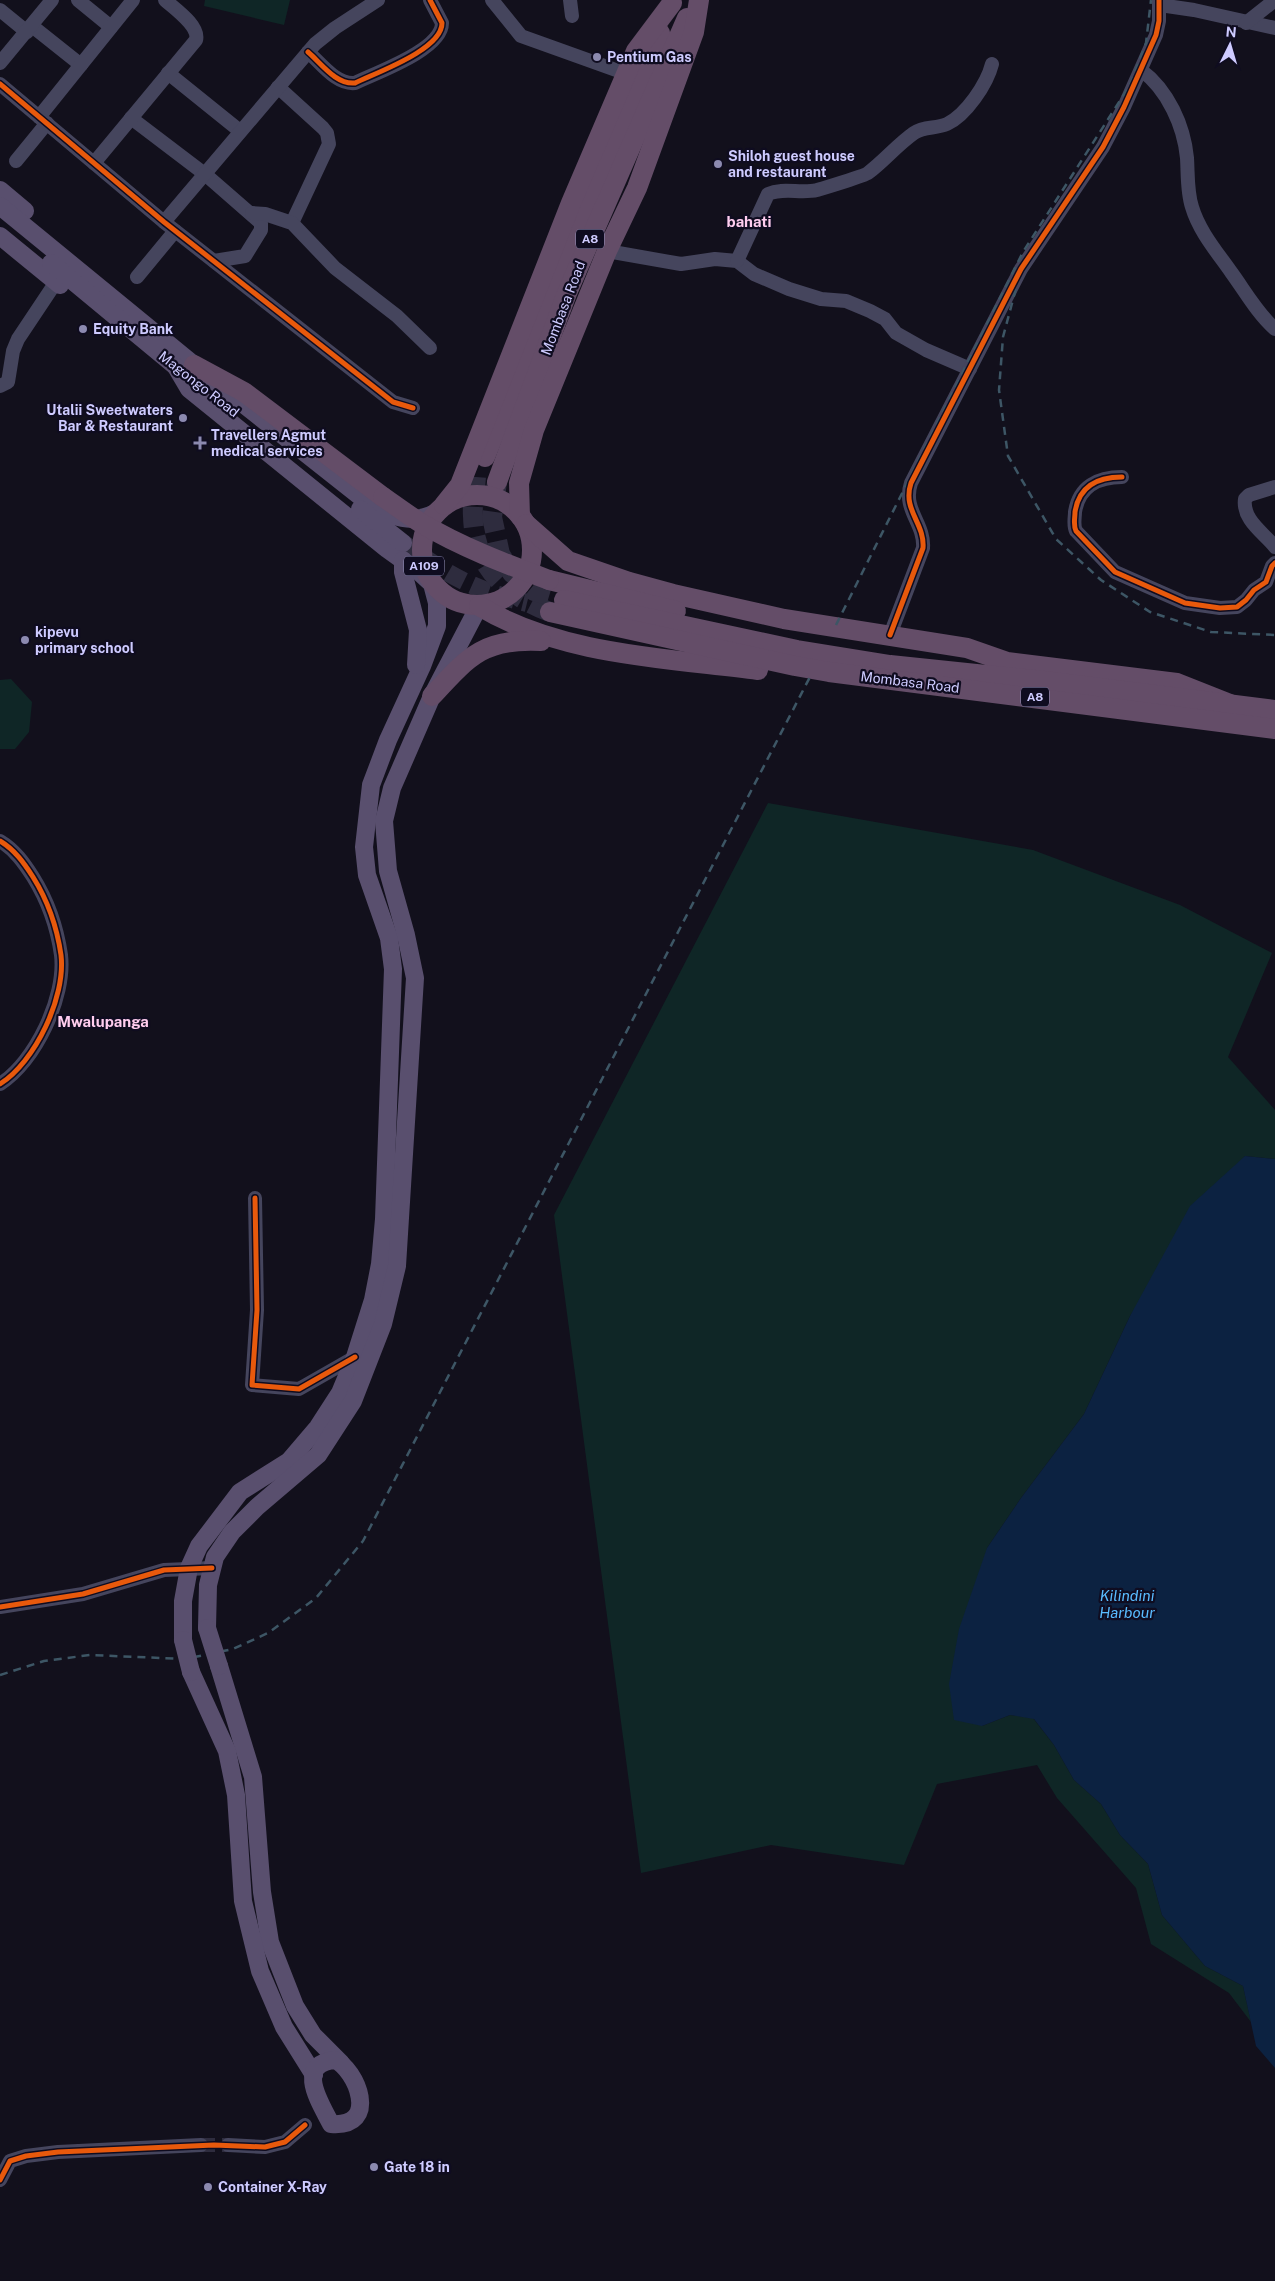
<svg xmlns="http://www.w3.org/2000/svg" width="1275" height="2281" viewBox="0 0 1275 2281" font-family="'Public Sans',sans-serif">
<rect width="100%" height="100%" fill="#12101c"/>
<g fill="#0f2626">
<polygon points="205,0 290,0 284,25 204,6"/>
<polygon points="11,679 32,702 29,732 15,749 0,749 0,680"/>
<polygon points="768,803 1033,850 1180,905 1272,953 1228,1057 1275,1110 1275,1159 1245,1156 1130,1316 1084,1414 1021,1498 987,1548 982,1726 1010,1715 1033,1718 1054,1745 1074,1780 1101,1804 1120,1835 1148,1864 1162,1915 1205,1966 1243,1986 1251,2022 1229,1993 1151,1944 1136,1888 1057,1798 1037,1765 937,1784 904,1865 771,1845 641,1873 554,1215"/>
</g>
<polygon fill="#0c2241" points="1245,1156 1275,1159 1275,2068 1256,2046 1243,1986 1205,1966 1162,1915 1148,1864 1120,1835 1101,1804 1074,1780 1054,1745 1034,1719 1010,1715 982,1726 954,1720 949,1684 959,1629 987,1548 1021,1498 1084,1414 1130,1316 1190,1206"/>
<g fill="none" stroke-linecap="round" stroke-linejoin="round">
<polyline stroke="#2e2c3e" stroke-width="14" stroke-dasharray="14 7" stroke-linecap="butt" points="201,2145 228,2145"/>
<path stroke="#2e2c3e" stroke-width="18" stroke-dasharray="18 9" stroke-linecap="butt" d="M403 543C448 575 473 590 527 603"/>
<g stroke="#2e2c3e" stroke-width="20" stroke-dasharray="20 10" stroke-linecap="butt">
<path d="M476 477C475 490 472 504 473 516 474 566 506 595 550 612"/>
<polyline points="497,482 492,517 500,554 512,573 534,591 564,600"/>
</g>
<g stroke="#45455d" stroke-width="14">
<polyline points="78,0 111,27"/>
<polyline points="492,0 521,36 627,74"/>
<polyline points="570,0 572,16"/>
<polyline points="1160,5 1194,10 1275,28"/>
<polyline points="0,10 27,32"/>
<polyline points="1246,23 1275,0"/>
<polyline points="32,26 81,65"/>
<path d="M308 52C321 63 336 85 355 83 375 73 442 50 442 23L430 0"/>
<polyline points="0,63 52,0"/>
<path d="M1141 70C1168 90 1184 126 1187 158 1188 174 1187 192 1192 207 1199 231 1217 252 1231 272 1245 291 1257 313 1275 329"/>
<polyline points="168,73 240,131"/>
<polyline points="0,84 164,222 393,402 413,408"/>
<polyline points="278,87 323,128 327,133 329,144 292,223"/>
<polyline points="39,117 133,0"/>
<polyline points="131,118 206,175 261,223 261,230 245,256 214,261"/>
<polyline points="16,161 47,123"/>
<path d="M94 163 196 40C200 26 175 9 165 0"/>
<polyline points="252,213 265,214 292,223 335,268 397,316 430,348"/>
<polyline points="164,222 315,44 335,28 378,0"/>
<polyline points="607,251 681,264 715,259 737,261 754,274 789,289 821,299 846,301 870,311 885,319 896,333 926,350 970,369"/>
<path d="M737 261 768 194C783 187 801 194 817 190 824 188 864 176 868 173 884 161 897 145 914 133 924 126 936 129 947 124 966 115 987 84 992 64"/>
<polyline points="137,277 175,231"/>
<polyline points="0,386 8,382 13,351 18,339 56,282"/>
<path d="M1122 477C1098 477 1079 486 1075 512 1075 518 1073 525 1076 531L1115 572 1185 603 1220 608 1237 607 1246 600 1254 590 1266 582 1272 566 1275 563"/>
<path d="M1275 487 1249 495 1245 499C1242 520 1264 533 1275 547"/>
<path d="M890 635 923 548C925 523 902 510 911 483L1021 269 1103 147 1124 107 1156 35 1159 21V0"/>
<path d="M0 841C15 850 24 863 33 877 48 901 57 927 61 955 66 997 35 1062 0 1084"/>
<polyline points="255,1198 257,1310 252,1385 299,1389 355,1357"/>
<polyline points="0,1607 83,1594 164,1570 212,1568"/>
<polyline points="228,2145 265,2147 285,2142 305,2125"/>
<polyline points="0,2180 10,2161 26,2156 58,2152 201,2145"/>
</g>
<g stroke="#594f6e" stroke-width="18">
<polyline points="0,190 25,211"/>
<path d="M0 206 194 365 371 505C391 517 413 525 435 513"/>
<polyline points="0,236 60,285"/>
<polyline points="51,263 185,374"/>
<polyline points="176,367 189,389 387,549 419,572 432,584 437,603 437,626 422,666 388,740 371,785 364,847 367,875 389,938 393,969 384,1219 380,1264 373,1300 355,1357 340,1393 318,1427 289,1461 240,1492 199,1546 189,1568 183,1601 183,1640"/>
<polyline points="360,509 403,543"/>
<polyline points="403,560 403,572 418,630 416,665"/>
<polyline points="207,1628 208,1585 215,1557 232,1532 257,1507 318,1455 353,1401 383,1324 397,1266 415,978 406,935 388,871 384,821 392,788 432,696 479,606"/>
<polyline points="219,1666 253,1777 262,1892 270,1942 295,2006 313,2035 341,2063"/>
<polyline points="191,1672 227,1751 236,1795 243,1901 260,1971 284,2027 314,2075"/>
<path d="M335 2060C356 2069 381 2128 331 2124 321 2104 294 2064 335 2060Z"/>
</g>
<g stroke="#644d68" stroke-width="20">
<polyline points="194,365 244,392 383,497"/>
<polyline points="485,457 572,241 660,33"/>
<polyline points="497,482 567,293 687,18"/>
<circle cx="477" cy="550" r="55"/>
<polyline points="444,505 460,485 571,203 636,51 672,3"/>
<polyline points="520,516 519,483 534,430 607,251 637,188 694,32 699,0"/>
<polyline points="526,524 568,561 629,582 673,594 784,619 967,648 1007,662 1177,683 1230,704"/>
<polyline points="549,580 676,611"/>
<polyline points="564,600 797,650 890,665 1044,681 1275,710"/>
<path d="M479 606C560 655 666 658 758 670"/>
<polyline points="550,612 795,666 829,672 1275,729"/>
<path d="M432 696C469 656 484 638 541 641"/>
</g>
<g stroke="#3d5665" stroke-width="2.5" stroke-dasharray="8 6" stroke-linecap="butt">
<polyline points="1023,262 1003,337 999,390 1008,456 1056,539 1101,580 1150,612 1211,632 1275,635"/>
<polyline points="836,625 1023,252 1130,85 1146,43 1151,0"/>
<polyline points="0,1675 44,1661 90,1655 185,1659 233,1649 268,1633 316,1598 363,1541 811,675"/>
</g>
<g stroke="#594f6e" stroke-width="18">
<polyline points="207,1628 219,1666"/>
<polyline points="183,1640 191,1672"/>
</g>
<path stroke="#644d68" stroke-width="20" d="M383 497C395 505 408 515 421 523 461 547 506 564 549 580"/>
<defs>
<g id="cycleway">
<path d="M308 52C321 63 336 85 355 83 375 73 442 50 442 23L430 0"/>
<polyline points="0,84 164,222 393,402 413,408"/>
<path d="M1122 477C1098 477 1079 486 1075 512 1075 518 1073 525 1076 531L1115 572 1185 603 1220 608 1237 607 1246 600 1254 590 1266 582 1272 566 1275 563"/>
<path d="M890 635 923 548C925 523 902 510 911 483L1021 269 1103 147 1124 107 1156 35 1159 21V0"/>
<path d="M0 841C15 850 24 863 33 877 48 901 57 927 61 955 66 997 35 1062 0 1084"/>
<polyline points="255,1198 257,1310 252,1385 299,1389 355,1357"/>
<polyline points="0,1607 83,1594 164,1570 212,1568"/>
<polyline points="0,2180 10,2161 26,2156 58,2152 214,2145 265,2147 285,2142 305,2125"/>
</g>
</defs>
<use href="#cycleway" stroke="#0f0c20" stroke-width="8"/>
<use href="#cycleway" stroke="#e8590c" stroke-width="5"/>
</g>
<g fill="#8c8ab0" stroke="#0f0c20" stroke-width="2">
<circle cx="597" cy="57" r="5"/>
<circle cx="718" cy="164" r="5"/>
<circle cx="83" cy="329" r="5"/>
<circle cx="183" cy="418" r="5"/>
<path d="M197.5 435.5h5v5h5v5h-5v5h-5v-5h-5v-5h5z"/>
<circle cx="25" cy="640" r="5"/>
<circle cx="374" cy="2167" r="5"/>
<circle cx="208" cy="2187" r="5"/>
</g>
<g text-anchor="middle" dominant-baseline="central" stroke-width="4.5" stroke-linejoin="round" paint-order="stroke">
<g fill="#0f0c20" stroke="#9592bc" stroke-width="1">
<rect x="576" y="229.5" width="28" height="19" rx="4"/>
<rect x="404" y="556.5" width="40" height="19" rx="4"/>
<rect x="1021" y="687.5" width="28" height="19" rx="4"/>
</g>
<g font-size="12" font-weight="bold" fill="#cecbff">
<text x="590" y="239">A8</text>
<text x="424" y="566">A109</text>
<text x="1035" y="697">A8</text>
</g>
<g font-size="14" font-weight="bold" fill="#cecbff" stroke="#0f0c20" text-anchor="start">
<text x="607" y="57">Pentium Gas</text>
<text x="728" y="156">Shiloh guest house<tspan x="728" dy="16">and restaurant</tspan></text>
<text x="93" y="329">Equity Bank</text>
<text x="173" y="410" text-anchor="end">Utalii Sweetwaters<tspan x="173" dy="16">Bar &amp; Restaurant</tspan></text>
<text x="211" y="435">Travellers Agmut<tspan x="211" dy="16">medical services</tspan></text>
<text x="35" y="632">kipevu<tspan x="35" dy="16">primary school</tspan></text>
<text x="384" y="2167">Gate 18 in</text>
<text x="218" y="2187">Container X-Ray</text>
</g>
<g font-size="14" fill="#cecbff" stroke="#0f0c20">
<text transform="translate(563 308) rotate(-69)">Mombasa Road</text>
<text transform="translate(199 384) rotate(38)">Magongo Road</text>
<text transform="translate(910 682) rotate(7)">Mombasa Road</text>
</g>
<g font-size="15" font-weight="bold" fill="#ffcdef" stroke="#0f0c20">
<text x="749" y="221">bahati</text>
<text x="103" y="1021">Mwalupanga</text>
</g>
<g font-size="15" font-style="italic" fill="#59bbff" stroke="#0f0c20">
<text x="1127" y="1595">Kilindini<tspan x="1127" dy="17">Harbour</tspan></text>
</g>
</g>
<g transform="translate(1230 45) rotate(5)" stroke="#0f0c20" stroke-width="4" paint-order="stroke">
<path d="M0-4L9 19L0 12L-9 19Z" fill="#cecbff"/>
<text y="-8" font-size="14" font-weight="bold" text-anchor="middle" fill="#cecbff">N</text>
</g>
</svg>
